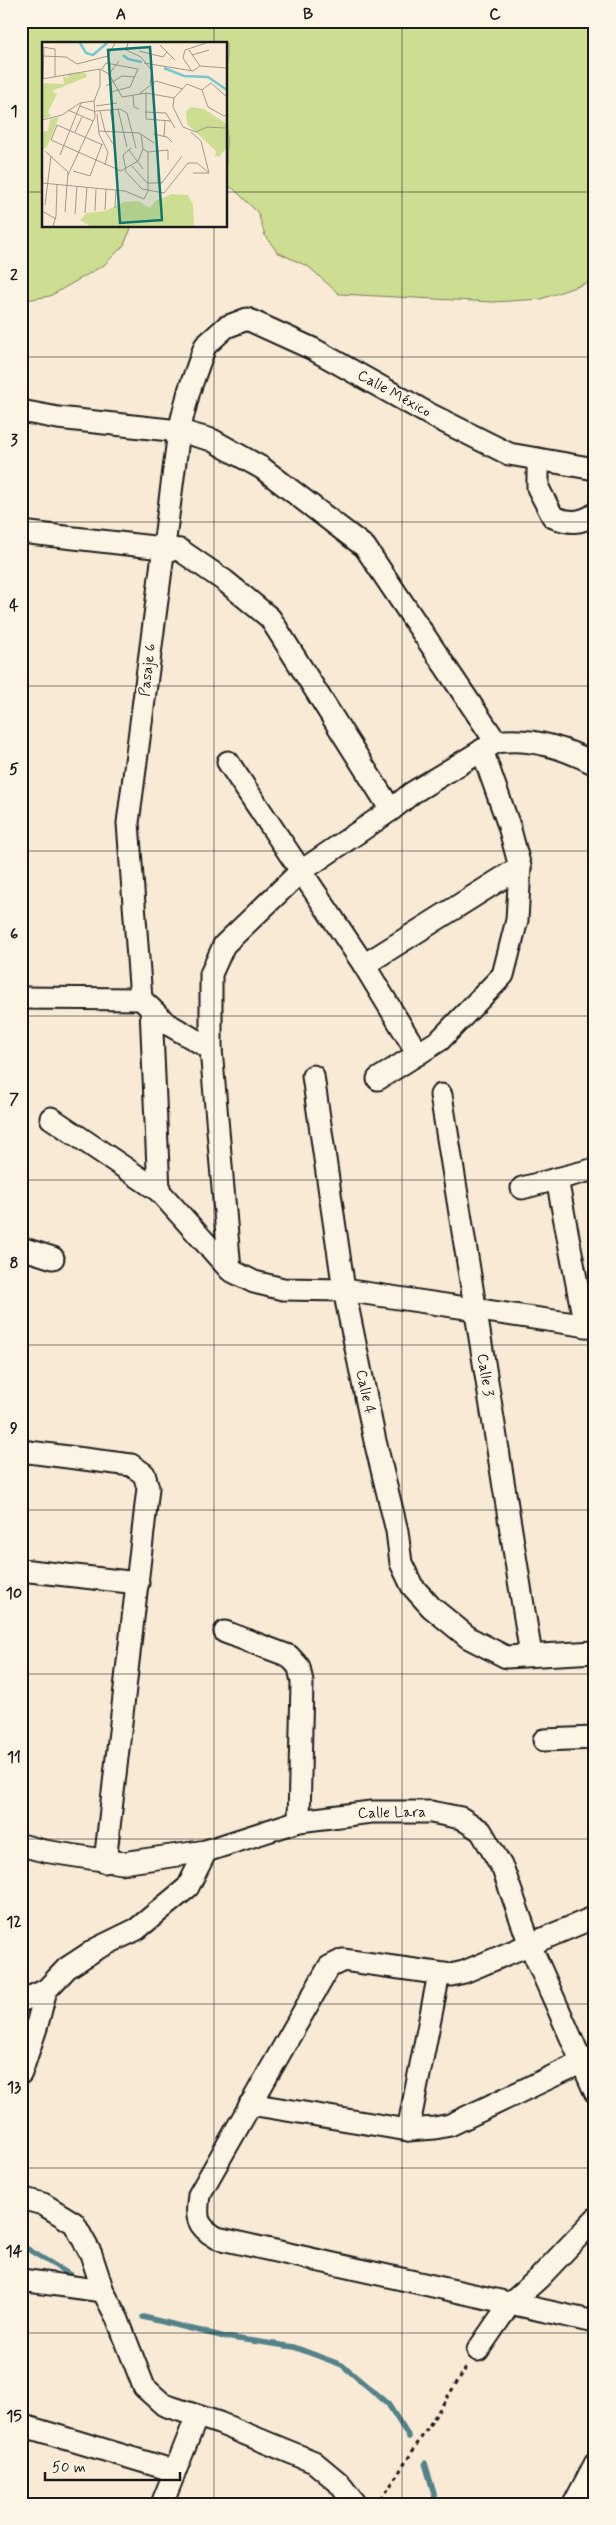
<svg xmlns="http://www.w3.org/2000/svg" width="616" height="2525" viewBox="0 0 616 2525" font-family="Mynerve,sans-serif">
<rect width="100%" height="100%" fill="#f9ead6"/>
<filter id="ink" filterUnits="userSpaceOnUse"><feTurbulence type="fractalNoise" baseFrequency=".02" numOctaves="2"/><feDisplacementMap in="SourceGraphic" scale="10" xChannelSelector="R" yChannelSelector="G"/><feConvolveMatrix kernelMatrix="1 2 1 2 8 2 1 2 1" color-interpolation-filters="sRGB"/></filter>
<g filter="url(#ink)">
<polygon fill="#cdde93" stroke="#747d58" points="21,21 595,21 595,280 541,299 493,302 339,294 309,267 277,252 265,235 258,213 234,189 226,185 226,44 44,44 44,226 132,226 124,245 104,265 50,296 21,301"/>
<g fill="none" stroke-linecap="round" stroke-linejoin="round">
<g stroke="#538389" stroke-width="5.5">
<polyline points="21,2245 77,2279"/>
<polyline points="143,2317 225,2337 294,2347 342,2365 388,2404 409,2437"/>
<polyline points="425,2463 437,2504"/>
</g>
<defs>
<g id="minor">
<polyline points="21,411 58,418 179,431 212,440 262,468 365,547 496,742"/>
<path d="M538 459V488L553 517C569 523 580 524 595 514"/>
<polyline points="21,532 180,550 225,581 270,618 391,810"/>
<polyline points="228,762 364,965 418,1054"/>
<polyline points="364,965 520,867"/>
<polyline points="21,998 141,999 166,1023 211,1049 230,1270"/>
<polyline points="141,999 128,823 179,431 189,391 205,346 226,327 247,319 313,349 429,414 509,454 595,469"/>
<polyline points="151,1009 159,1191"/>
<path d="M211 1049V974L224 945 300 872 391 810 412 793 496 742C531 737 565 748 595 764"/>
<polyline points="313,1076 344,1290 375,1441 397,1531 401,1563 412,1586 431,1607 469,1638 506,1657 595,1652"/>
<polyline points="378,1079 440,1040 503,975 517,920 520,867 509,826 482,750"/>
<polyline points="441,1095 531,1655"/>
<polyline points="51,1118 159,1191 230,1270 254,1282 283,1289 344,1290 595,1327"/>
<polyline points="557,1179 585,1326"/>
<polyline points="522,1188 595,1169"/>
<polyline points="21,1248 53,1258"/>
<polyline points="21,1451 131,1465 144,1474 148,1488 105,1862"/>
<polyline points="21,1570 138,1583"/>
<polyline points="225,1632 289,1656 299,1667 302,1682 299,1821"/>
<polyline points="544,1740 595,1738"/>
<polyline points="21,1845 44,1851 122,1863 206,1851 299,1821 371,1812 431,1812 461,1818 481,1831 503,1869 530,1945 595,2092"/>
<path d="M595 1917 464 1972 451 1975 343 1960 329 1967 199 2195C196 2218 196 2226 217 2238L595 2322"/>
<polyline points="21,2001 46,1990 67,1968 96,1949 137,1929 188,1887 206,1851"/>
<polyline points="21,2073 37,2025 46,1990"/>
<polyline points="250,2104 408,2130 435,2128 450,2125 595,2056"/>
<polyline points="408,2130 439,1974"/>
<polyline points="21,2198 43,2204 74,2223 91,2254 103,2291 118,2320 144,2387 164,2405 219,2423 314,2462 338,2482 355,2504"/>
<polyline points="21,2280 103,2291"/>
<polyline points="478,2350 509,2305 539,2278 595,2219"/>
<polyline points="21,2425 175,2471"/>
<polyline points="162,2504 197,2416"/>
<polyline points="574,2504 595,2464"/>
</g>
</defs>
<use href="#minor" stroke="#1c1c1c" stroke-width="25"/>
<polyline stroke="#1c1c1c" stroke-width="3" stroke-dasharray="4 4" stroke-linecap="butt" points="375,2504 387,2491 468,2365"/>
<use href="#minor" stroke="#fcf5e5" stroke-width="21"/>
</g>
</g>
<path fill="none" stroke="#1c1c1c" stroke-width="1" stroke-opacity="0.55" d="M214 21V44M402 21V2504M21 192H44M226 192H595M214 226V2504M21 357H595M21 522H595M21 686H595M21 851H595M21 1016H595M21 1180H595M21 1345H595M21 1510H595M21 1674H595M21 1839H595M21 2004H595M21 2168H595M21 2333H595"/>
<g text-anchor="middle" dominant-baseline="central" stroke-width="4" stroke-linejoin="round" paint-order="stroke">
<g font-size="15" fill="#1c1c1c" stroke="#fcf5e5">
<text transform="translate(394 394) rotate(29)">Calle México</text>
<text transform="translate(148 670) rotate(-83)">Pasaje 6</text>
<text transform="translate(485 1375) rotate(81)">Calle 3</text>
<text transform="translate(365 1392) rotate(78)">Calle 4</text>
<text transform="translate(392 1813) rotate(-1)">Calle Lara</text>
</g>
</g>
<g transform="translate(42 42)">
<rect width="185" height="185" fill="#f9ead6"/>
<path d="M27 31H44L45 35 10 49 15 52 6 70 9 74 0 77 1 41 22 42 21 34 26 36ZM149 65 162 67 185 82V105L178 114 173 115 174 109 145 82 144 69ZM17 75 5 105 0 108V114V90L6 89 8 77ZM130 152 146 153 151 163 152 184H48L38 178 45 171 63 169 82 160 96 159 108 166 113 159Z" fill="#cdde93"/>
<path fill="none" stroke="#77c7d1" stroke-width="2.5" d="M38 1 44 11 51 13 65 1M81 13 86 17 100 20M122 26 142 34 166 35 185 48"/>
<path fill="none" stroke="#a1988c" stroke-width="1" d="M86 1 84 8 99 15 110 29 108 42M118 3 133 18M0 5 13 7V35M147 8 158 24M97 9 121 15 125 10M150 13 167 8M0 14 24 15 35 22M102 21 151 29 158 24 185 26M35 22 66 14 73 1M60 27 64 21 96 27 88 45 69 50M149 28 141 16 143 8 164 1M67 32 77 19M0 37 58 27 67 32 80 55 104 51 132 56M1 37 2 6M64 44 80 34 93 35M160 48 166 65 182 74 185 73M104 51V77L129 79M97 52 114 39 141 47M91 54 92 65 97 67M132 56 131 65 141 85 154 90 165 85 183 86M132 56 145 42 160 48 169 41 185 55M52 59 58 44V27M38 64 54 70M54 64 75 61M76 67 85 105M26 68 51 79M68 68 73 90M54 69 78 67 85 71 94 106M58 69 63 89 73 105M103 70 124 71 133 86M55 72 57 92 66 110 63 123M0 78 20 73 38 61 52 59M56 89 97 91 112 101M33 90 40 75M149 90 159 99 167 131M99 92 101 107 106 110 126 108V118M111 92 125 95 130 100M122 95 123 79M61 103 15 83 9 98 79 129 96 119 101 107M87 108 101 127M3 109 26 130 23 170M18 113 39 61M90 124 105 141H120L140 114M31 129 48 134 60 102M83 129 100 147 122 151 146 121H155L167 131M84 129 81 113 89 106M151 131H167M26 133 53 75 52 59M0 141 83 149 102 157 106 149V110M116 141V109M3 163 9 114M73 166 74 148M63 168 64 147M0 169 14 177M53 169 54 147M43 171 45 145M33 172 35 144M11 184 14 174 15 142"/>
<path fill="#0f766e" fill-opacity="0.15" stroke="#0f766e" stroke-width="2.5" d="M108 5 120 178 78 181 66 8Z"/>
<rect width="185" height="185" fill="none" stroke="#1c1c1c" stroke-width="2.5"/>
</g>
<rect width="616" height="2525" fill="none" stroke="#fcf5e5" stroke-width="55"/>
<path d="M45 2472v8h135v-8" fill="none" stroke="#1c1c1c" stroke-width="2.5"/>
<text x="52" y="2472" font-size="15" fill="#1c1c1c" stroke="#fcf5e5" stroke-width="4" paint-order="stroke">50 m</text>
<rect x="28" y="28" width="560" height="2470" fill="none" stroke="#1c1c1c" stroke-width="2"/>
<g font-size="16" text-anchor="middle" font-weight="bold" fill="#1c1c1c">
<text x="121" y="19">A</text>
<text x="308" y="19">B</text>
<text x="495" y="19">C</text>
<text x="14" y="116">1</text>
<text x="14" y="280">2</text>
<text x="14" y="445">3</text>
<text x="14" y="610">4</text>
<text x="14" y="774">5</text>
<text x="14" y="939">6</text>
<text x="14" y="1104">7</text>
<text x="14" y="1268">8</text>
<text x="14" y="1433">9</text>
<text x="14" y="1598">10</text>
<text x="14" y="1762">11</text>
<text x="14" y="1927">12</text>
<text x="14" y="2092">13</text>
<text x="14" y="2256">14</text>
<text x="14" y="2421">15</text>
</g>
</svg>
